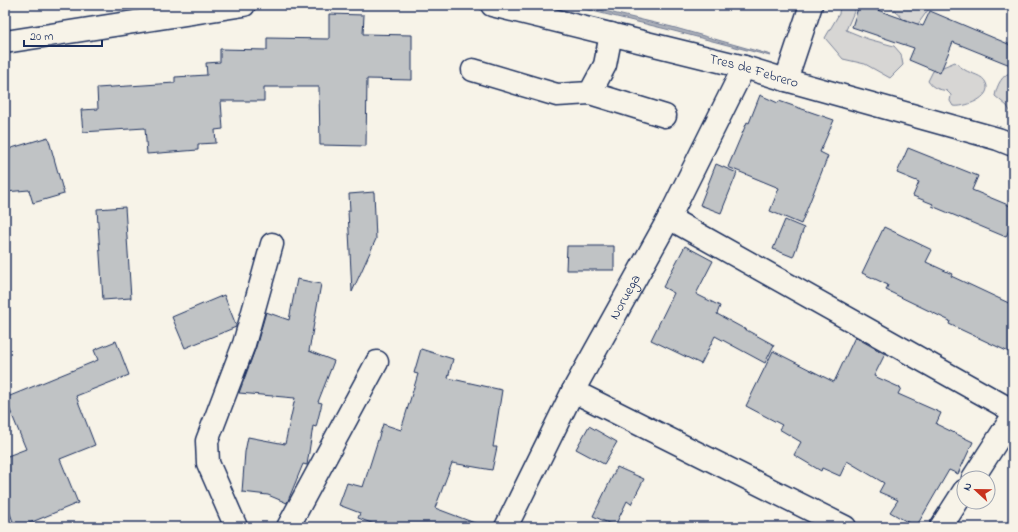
<svg xmlns="http://www.w3.org/2000/svg" width="1018" height="532" viewBox="0 0 1018 532" font-family="'Indie Flower',sans-serif">
<rect width="100%" height="100%" fill="#f7f3e8"/>
<filter id="ink" filterUnits="userSpaceOnUse"><feTurbulence type="fractalNoise" baseFrequency=".025" numOctaves="2"/><feDisplacementMap in="SourceGraphic" scale="8" xChannelSelector="R" yChannelSelector="G"/><feConvolveMatrix kernelMatrix="1 2 1 2 8 2 1 2 1" color-interpolation-filters="sRGB"/></filter>
<g filter="url(#ink)">
<g fill="#d7d6d4" stroke="#798299">
<polygon points="840,5 857,5 846,30 868,39 894,46 901,54 903,65 890,78 865,64 843,59 825,38 839,14"/>
<polygon points="885,5 940,5 939,7 928,10 918,24 906,23 896,11"/>
<path d="M955 62C958 65 962 68 965 70 971 74 983 75 986 83 993 98 964 108 953 106L950 101 951 95 947 91C939 89 933 89 928 81L933 71Z"/>
<path d="M1013 72V123H1012L1010 111 1007 106 995 96C997 85 1002 74 1013 72Z"/>
</g>
<polygon fill="#acb0b9" stroke="#727c95" points="568,5 579,5 672,27 771,55 770,56 670,30"/>
<g fill="#c0c3c5" stroke="#1b2f5e">
<polygon points="859,5 863,5 923,26 930,11 1013,46 1013,58 1010,65 953,42 940,73 909,60 914,48 852,27"/>
<polygon points="329,14 364,15 363,34 412,35 412,80 367,79 366,146 320,145 319,87 264,87 264,101 221,101 223,129 215,130 216,143 198,144 198,150 147,154 145,128 83,132 81,110 98,109 97,88 175,83 175,77 207,75 206,63 220,62 220,49 267,50 267,38 329,39"/>
<polygon points="760,95 778,103 779,101 834,120 820,152 828,156 801,224 770,211 779,188 728,167 747,122 749,123"/>
<polygon points="48,137 64,194 33,203 29,190 5,192 5,150"/>
<polygon points="908,148 978,176 972,190 1013,207 1013,220 1006,237 932,206 933,204 913,196 919,182 897,173"/>
<polygon points="716,164 737,173 721,213 700,205"/>
<polygon points="374,192 376,239 352,292 348,211 350,211 349,194"/>
<polygon points="125,207 131,298 103,300 97,209"/>
<polygon points="785,220 804,228 793,257 773,249"/>
<polygon points="884,227 932,250 926,262 952,274 951,276 1013,305 1013,354 949,324 950,321 886,290 888,285 862,273"/>
<polygon points="567,246 614,246 614,270 566,270"/>
<polygon points="685,246 713,261 696,294 720,306 717,314 774,345 765,363 715,336 701,364 651,340 674,293 663,287"/>
<polygon points="297,279 321,284 309,351 334,361 318,402 322,403 316,427 313,426 307,465 303,464 287,503 268,495 242,492 245,452 248,437 285,444 295,398 239,393 256,347 266,312 289,320"/>
<polygon points="224,295 236,325 236,327 185,348 172,317"/>
<polygon points="855,337 885,354 874,376 901,388 898,394 941,413 936,424 973,442 958,474 949,470 916,527 890,512 898,500 879,492 884,483 847,461 840,476 822,468 821,471 794,455 801,442 779,429 782,425 746,406 773,351 834,382"/>
<polygon points="116,341 129,375 76,396 95,445 60,459 78,503 20,527 15,527 5,500 5,457 26,449 5,398 98,360 94,350"/>
<polygon points="421,349 453,359 448,378 502,390 493,447 497,447 492,470 452,463 435,508 480,525 480,527 382,527 358,518 360,513 339,505 347,483 363,487 383,424 401,430 418,374 414,373"/>
<polygon points="589,426 617,442 604,464 576,449"/>
<polygon points="617,467 644,479 631,504 627,501 615,526 593,516"/>
</g>
<g fill="none" stroke-linecap="round" stroke-linejoin="round">
<defs>
<g id="minor">
<path id="s1" d="M492 5 744 67 786 80 998 139 1013 145"/>
<polyline points="5,42 244,5"/>
<polyline points="473,70 557,95 590,93 605,65 611,34"/>
<polyline points="786,80 811,5"/>
<polyline points="590,93 665,116"/>
<polyline points="669,218 1013,411"/>
<polyline points="573,391 845,527"/>
<polyline points="973,478 1013,416"/>
<polyline points="236,527 208,463 207,441 244,344 272,244"/>
<polyline points="288,527 377,362"/>
<path id="s2" d="M506 527 573 391 669 218 744 67"/>
<polyline points="941,527 964,491"/>
</g>
</defs>
<use href="#minor" stroke="#1b2f5e" stroke-width="25"/>
<use href="#minor" stroke="#f7f3e8" stroke-width="22"/>
</g>
</g>
<g text-anchor="middle" dominant-baseline="central" stroke-width="4" stroke-linejoin="round" paint-order="stroke">
<g font-size="14" fill="#1b2f5e" stroke="#f7f3e8">
<text stroke="none"><textPath href="#s1" startOffset="270">Tres de Febrero</textPath></text>
<text stroke="none"><textPath href="#s2" startOffset="259">Noruega</textPath></text>
</g>
</g>
<rect width="1018" height="532" fill="none" stroke="#f7f3e8" stroke-width="20"/>
<rect x="10" y="10" width="998" height="512" fill="none" stroke="#1b2f5e" stroke-width="1.5" filter="url(#ink)"/>
<g transform="translate(976 490) rotate(292)"><circle r="19" fill="#f7f3e8" stroke="#9fa5b1"/>
<path d="M0-3L7 15L0 10L-7 15Z" fill="#c8321e"/>
<text y="-6" font-size="11" font-weight="bold" text-anchor="middle" fill="#1b2f5e">N</text>
</g>
<path d="M24 40v6h78v-6" fill="none" stroke="#1b2f5e" stroke-width="2"/>
<text x="30" y="40" font-size="12" fill="#1b2f5e" stroke="#f7f3e8" stroke-width="3" paint-order="stroke">20 m</text>
</svg>
